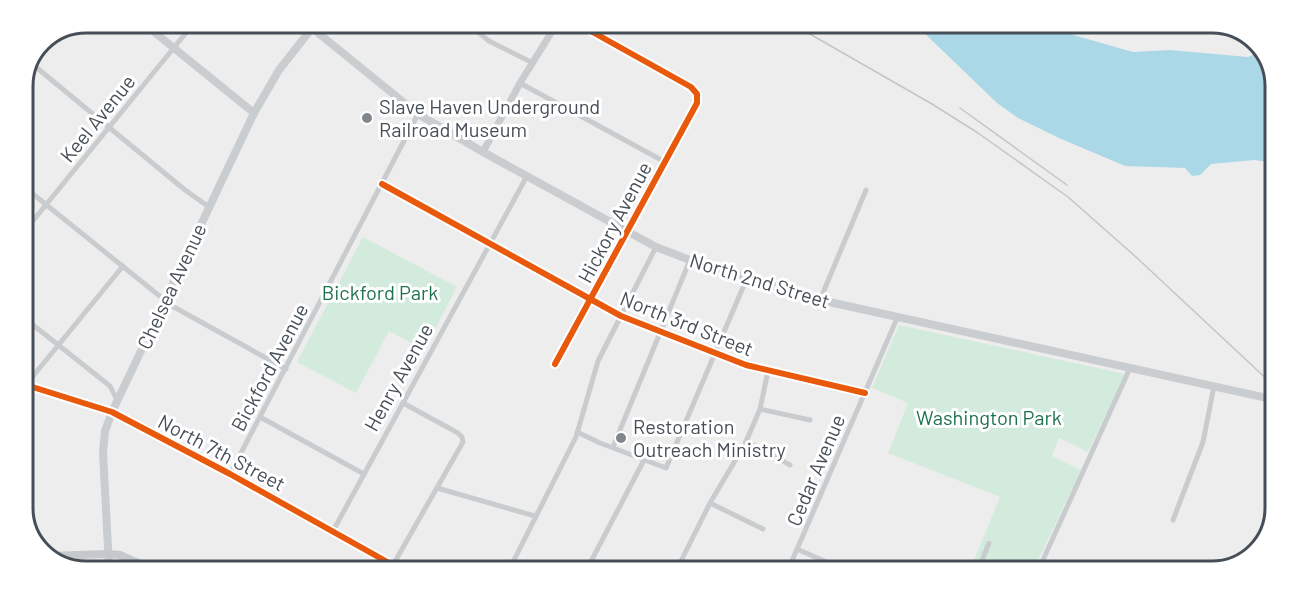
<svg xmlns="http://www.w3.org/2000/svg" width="1298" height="594" viewBox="0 0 1298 594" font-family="Barlow,sans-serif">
<rect width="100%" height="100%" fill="#eeeded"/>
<g fill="#d3ebdd">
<polygon points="363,237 457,287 424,350 389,331 356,393 297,362"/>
<polygon points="899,325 1125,374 1088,452 1059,438 1052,456 1081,470 1033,571 970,570 1000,497 888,453 908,403 872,388"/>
</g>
<polygon fill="#abd8e6" points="917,26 1056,27 1070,34 1133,52 1170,50 1248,57 1259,52 1266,54 1275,81 1274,163 1255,160 1211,164 1200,175 1192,176 1185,168 1125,166 1059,138 1018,118 997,103"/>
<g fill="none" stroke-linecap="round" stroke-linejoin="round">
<g stroke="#c9ccce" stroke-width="5">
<polyline points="468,24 489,41 533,63"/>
<polyline points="31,63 185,190 209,207"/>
<polyline points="27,71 58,34"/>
<polyline points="520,83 665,162"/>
<polyline points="382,184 621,316 746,365 865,393"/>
<polyline points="23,186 172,306 286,369"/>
<polyline points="23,233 194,23"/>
<polyline points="820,300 866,190"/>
<polyline points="23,317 110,386 117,400"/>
<polyline points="555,364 697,103 697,94 691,87 580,25"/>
<polyline points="23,385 29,381 123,266"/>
<polyline points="760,409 810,420"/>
<polyline points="260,417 364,474"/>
<polyline points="577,432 600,443 666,468 747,278"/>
<polyline points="746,441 790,465"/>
<polyline points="613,447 690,260"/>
<polyline points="230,474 418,114"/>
<polyline points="437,488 535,516"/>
<polyline points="710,503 763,529"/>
<polyline points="1173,520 1203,442 1214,386"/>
<polyline points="333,531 527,176"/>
<polyline points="797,549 831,564 853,570"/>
<polyline points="393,565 463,442 462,437 458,433 403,403"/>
<polyline points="510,568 576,437 598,361 656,247"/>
<polyline points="587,569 644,460"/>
<polyline points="677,569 710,503 745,444 760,409 768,371"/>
<polyline points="788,570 898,316"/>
<polyline points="978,570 989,543"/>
<polyline points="1038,571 1130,368"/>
</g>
<g stroke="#c9ccce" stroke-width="7">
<polyline points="483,152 520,83 556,25"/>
<polyline points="23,384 112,412 230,474 398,568"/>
</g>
<g stroke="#cacdcf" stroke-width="8">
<polyline points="143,23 254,113"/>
<polyline points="109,567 103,452 105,431 112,412 254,113 279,70 312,28 418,114 483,152 656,247 690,260 820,300 1272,399"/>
</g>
<polyline stroke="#c5c8cc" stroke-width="8" points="47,556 108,554 120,555 147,567"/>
<g stroke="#c4c5c7" stroke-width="1.5">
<polyline points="796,26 932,104 978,133 1068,197 1136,257 1272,384"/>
<polyline points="960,108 1067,185"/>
</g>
<defs>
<g id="cycleway">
<polyline points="382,184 621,316 746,365 865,393"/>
<polyline points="555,364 697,103 697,94 691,87 580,25"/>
<polyline points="23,384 112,412 230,474 398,568"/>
</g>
</defs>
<use href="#cycleway" stroke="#fff" stroke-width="10"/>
<use href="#cycleway" stroke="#e8590c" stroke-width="6"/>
</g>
<g fill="#81868c" stroke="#fff" stroke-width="2">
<circle cx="367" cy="118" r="6"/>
<circle cx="621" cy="438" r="6"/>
</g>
<g text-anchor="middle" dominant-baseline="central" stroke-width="6" stroke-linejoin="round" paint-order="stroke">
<g font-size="20" fill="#464f58" stroke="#fff" text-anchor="start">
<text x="379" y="106">Slave Haven Underground<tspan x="379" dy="23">Railroad Museum</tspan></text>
<text x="633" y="426">Restoration<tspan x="633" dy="23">Outreach Ministry</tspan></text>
</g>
<g font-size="20" fill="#464f58" stroke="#fff">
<text transform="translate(97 118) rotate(-51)">Keel Avenue</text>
<text transform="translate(614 222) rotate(-62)">Hickory Avenue</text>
<text transform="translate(760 280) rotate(17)">North 2nd Street</text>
<text transform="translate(171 286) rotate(-65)">Chelsea Avenue</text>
<text transform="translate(687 323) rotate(22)">North 3rd Street</text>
<text transform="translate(269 367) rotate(-62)">Bickford Avenue</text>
<text transform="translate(398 377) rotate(-61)">Henry Avenue</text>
<text transform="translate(222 452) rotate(28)">North 7th Street</text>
<text transform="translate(815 470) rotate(-67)">Cedar Avenue</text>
</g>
<g font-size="20" fill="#1e724b" stroke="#fff">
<text x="380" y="292">Bickford Park</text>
<text x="989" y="417">Washington Park</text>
</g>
</g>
<path d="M0 0H1298V594H0ZM86 33H1212A53 53 0 0 1 1265 86V508A53 53 0 0 1 1212 561H86A53 53 0 0 1 33 508V86A53 53 0 0 1 86 33Z" fill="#fff" fill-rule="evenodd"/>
<path fill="none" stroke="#464f58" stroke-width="3" d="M86 33H1212A53 53 0 0 1 1265 86V508A53 53 0 0 1 1212 561H86A53 53 0 0 1 33 508V86A53 53 0 0 1 86 33Z"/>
</svg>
